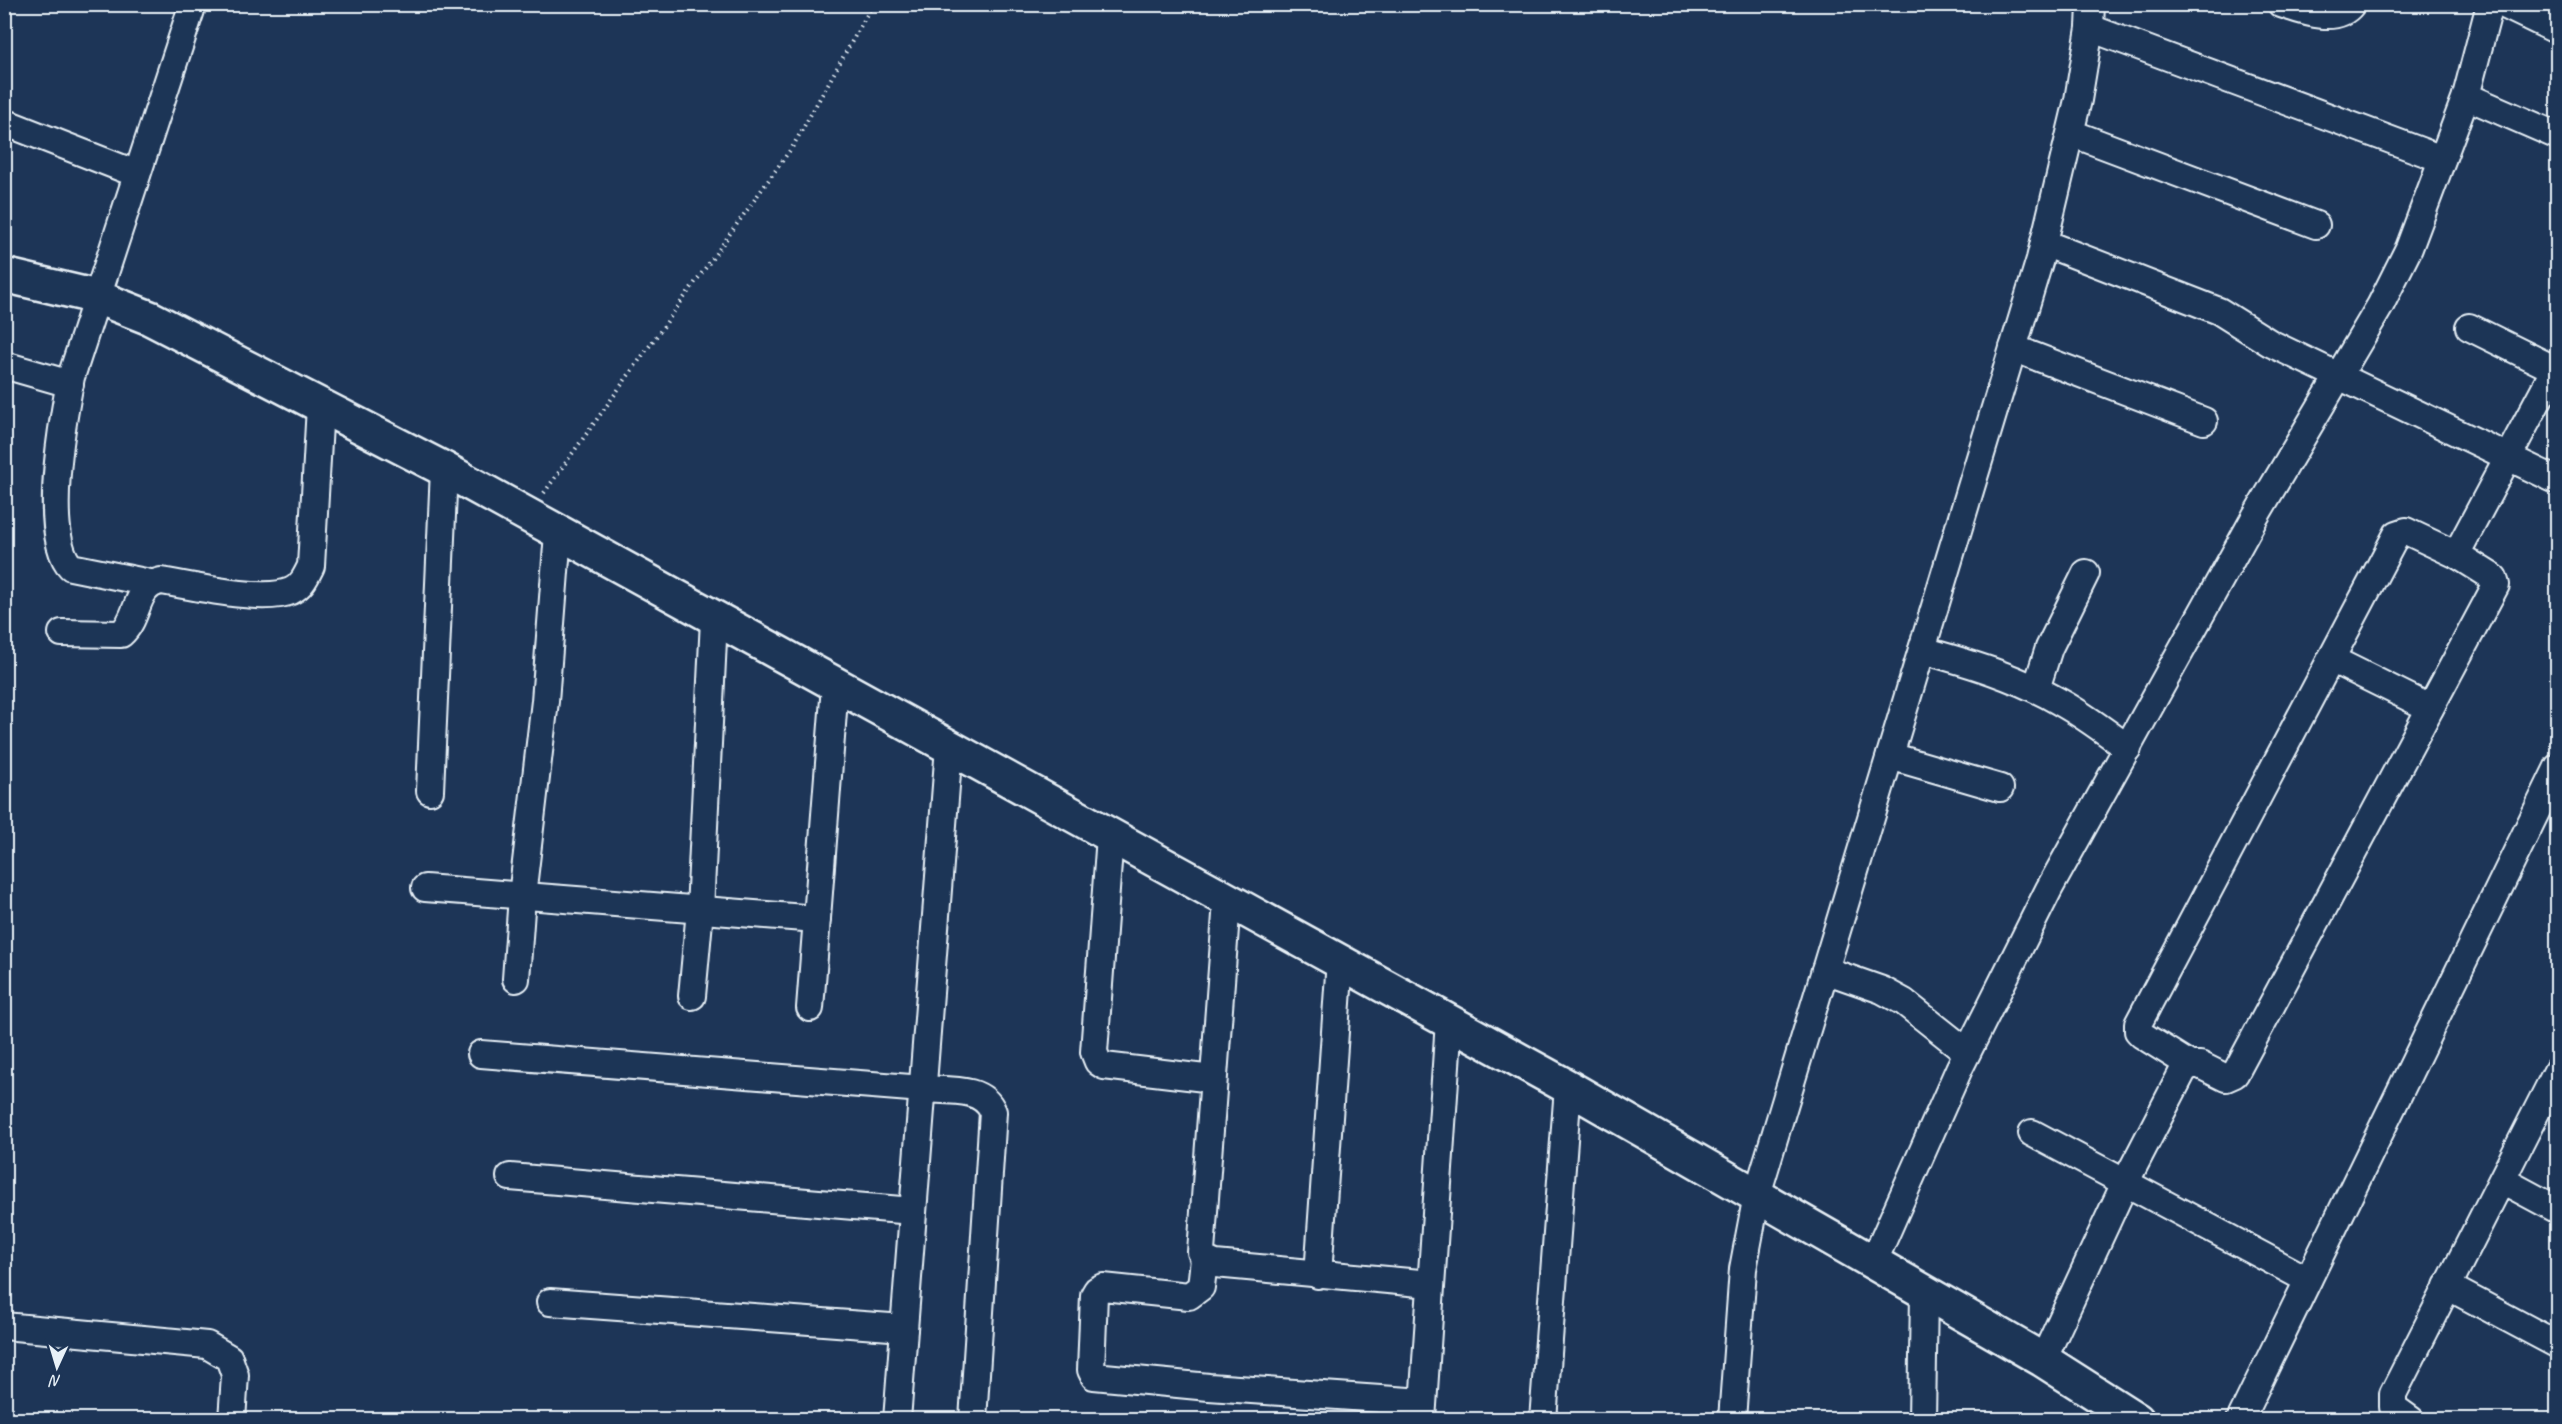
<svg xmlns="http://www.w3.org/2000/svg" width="2562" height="1424" viewBox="0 0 2562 1424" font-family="Caveat,sans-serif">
<rect width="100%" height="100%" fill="#1d3557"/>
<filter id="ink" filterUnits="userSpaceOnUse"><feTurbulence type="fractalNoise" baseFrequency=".0167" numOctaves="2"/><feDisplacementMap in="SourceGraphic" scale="12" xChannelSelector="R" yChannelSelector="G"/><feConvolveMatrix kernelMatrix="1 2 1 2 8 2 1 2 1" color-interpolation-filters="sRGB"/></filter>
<g filter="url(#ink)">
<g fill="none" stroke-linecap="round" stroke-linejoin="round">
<defs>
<g id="street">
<path d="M2281 4C2302 11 2336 25 2352 4"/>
<polyline points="2502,4 2558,31"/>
<polyline points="2090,28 2442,159"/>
<polyline points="2466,96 2558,136"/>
<polyline points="4,122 137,174"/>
<polyline points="2071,133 2316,225"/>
<polyline points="2044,243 2219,311 2270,343 2558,481"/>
<polyline points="2469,327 2558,371"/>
<polyline points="2013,348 2204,421"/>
<polyline points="4,365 70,384"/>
<path d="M150 583 71 567C41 537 63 418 71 377L193 4"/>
<path d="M62 633 121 634C140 618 134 586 161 581 192 586 264 603 291 591 302 586 306 576 311 566L320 406"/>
<path d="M1922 650C1969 663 2017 677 2060 702 2084 715 2106 732 2128 748"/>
<polyline points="2331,659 2430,708"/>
<polyline points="2036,689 2049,648 2086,573"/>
<polyline points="1890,756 2000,788"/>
<polyline points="430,791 444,469"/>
<polyline points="1110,836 1094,1052 1098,1062 1104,1066 1213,1079"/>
<polyline points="425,888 817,919"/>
<polyline points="1227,901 1201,1252 1204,1259 1215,1264 1431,1284"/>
<polyline points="1825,970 1882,990 1904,1002 1967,1052"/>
<polyline points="516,979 522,896 545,701 558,533"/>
<polyline points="692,996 700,910 714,619"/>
<polyline points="810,1008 835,686"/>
<path d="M481 1054 923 1089C948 1091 983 1086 993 1112L973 1420"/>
<polyline points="2190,1065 2142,1035 2138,1031 2138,1024 2397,534 2406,531 2459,556"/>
<polyline points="2032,1133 2308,1280"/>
<polyline points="510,1177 913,1211"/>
<polyline points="2502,1180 2558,1210"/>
<polyline points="1204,1259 1201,1287 1189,1296 1103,1287 1097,1290 1094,1295 1091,1370 1094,1376 1209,1387 1423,1402"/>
<polyline points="1874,1261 1959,1069 2049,889 2255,517 2380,306 2409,248 2466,96 2490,4"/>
<polyline points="1318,1275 1340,960"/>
<polyline points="2447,1286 2558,1345"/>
<polyline points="550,1302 904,1328"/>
<polyline points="4,1326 207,1345 229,1358 235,1375 232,1420"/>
<polyline points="2043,1360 2125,1183 2183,1071 2190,1065 2200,1065 2226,1078 2235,1074 2496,585 2494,578 2459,556 2459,549 2558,363"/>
<polyline points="897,1420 949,747"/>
<polyline points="1422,1420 1449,1021"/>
<polyline points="1543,1420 1568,1087"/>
<polyline points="1732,1420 1743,1269 1757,1195 2040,259 2078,100 2090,28 2091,4"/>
<polyline points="1922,1420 1924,1293"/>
<polyline points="2240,1420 2558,767"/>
<polyline points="2411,1420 2393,1407 2393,1394 2558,1069"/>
</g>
<polyline id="secondary" points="4,275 97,297 150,318 444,469 1568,1087 2043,1360 2137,1420"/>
</defs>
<use href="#street" stroke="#e8f1f8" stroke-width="30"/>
<use href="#secondary" stroke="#e8f1f8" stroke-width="38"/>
<polyline stroke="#e8f1f8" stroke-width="4" stroke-dasharray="1.5 4.5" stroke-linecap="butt" points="544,493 793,146 873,4"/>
<use href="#street" stroke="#1d3557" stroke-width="26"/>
<use href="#secondary" stroke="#1d3557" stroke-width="33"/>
</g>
</g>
<rect width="2562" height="1424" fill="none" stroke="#1d3557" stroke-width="24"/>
<rect x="12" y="12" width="2538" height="1400" fill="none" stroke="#e8f1f8" stroke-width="2" filter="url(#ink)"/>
<g transform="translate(57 1367) rotate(184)" stroke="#1d3557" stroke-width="4.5" paint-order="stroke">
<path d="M0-4.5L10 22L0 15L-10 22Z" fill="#e8f1f8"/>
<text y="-9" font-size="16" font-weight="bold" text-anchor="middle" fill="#e8f1f8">N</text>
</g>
</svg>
